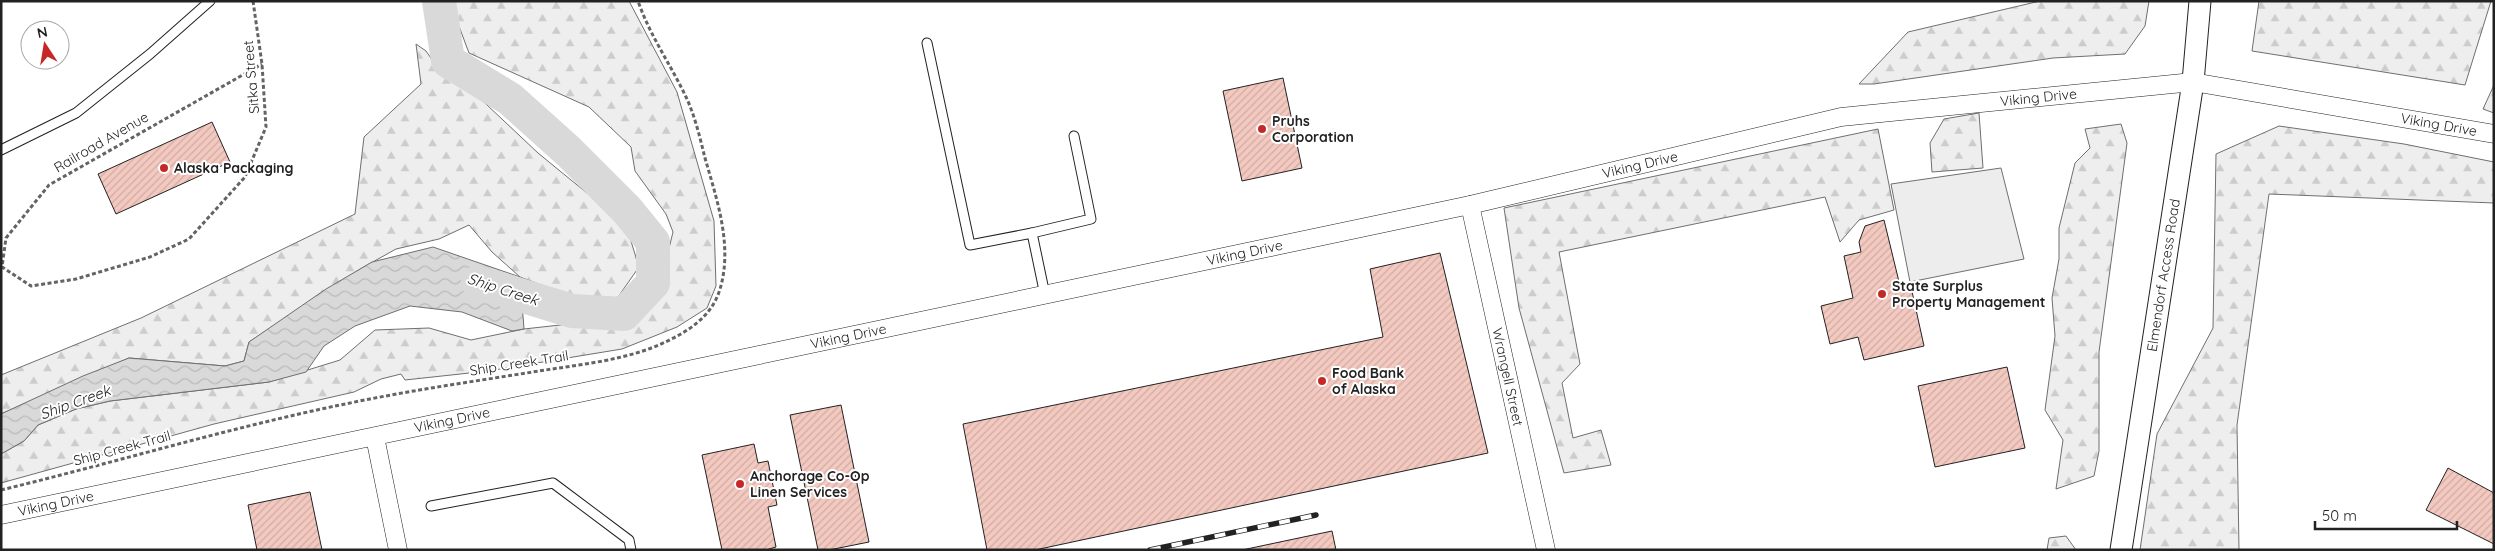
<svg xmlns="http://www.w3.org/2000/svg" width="2495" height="551" viewBox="0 0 2495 551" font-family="Quicksand,sans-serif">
<defs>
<pattern id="forest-firs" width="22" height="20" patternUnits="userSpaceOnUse" patternTransform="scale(1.25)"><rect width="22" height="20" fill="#eee"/><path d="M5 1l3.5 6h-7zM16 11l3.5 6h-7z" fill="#ccc"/></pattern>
<pattern id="water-waves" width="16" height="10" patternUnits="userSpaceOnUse" patternTransform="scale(1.25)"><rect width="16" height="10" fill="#d9d9d9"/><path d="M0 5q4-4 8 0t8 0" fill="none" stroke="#bababa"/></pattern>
<pattern id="building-hatch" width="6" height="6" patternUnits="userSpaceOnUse" patternTransform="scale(1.25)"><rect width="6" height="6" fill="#f3c9c0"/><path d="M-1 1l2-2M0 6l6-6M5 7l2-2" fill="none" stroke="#d0aca5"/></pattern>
</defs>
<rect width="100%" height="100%" fill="#fff"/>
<g fill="url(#forest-firs)" stroke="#6f6f6f">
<polygon points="455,1 629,1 677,92 714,221 716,286 707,308 677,327 622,349 488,371 405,380 401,374 381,379 354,392 214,424 1,483 1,454 24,441 38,425 76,409 110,401 269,382 340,360 375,330 429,328 471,340 524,329 569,324 613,324 641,311 659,289 673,232 666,214 635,171 631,147 589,107 469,53 454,13"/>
<polygon points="2040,1 2149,1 2145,26 2125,54 2053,58 1874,84 1859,84 1908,32"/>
<polygon points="2259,1 2491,1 2465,85 2252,51"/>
<polygon points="416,44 426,51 445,78 469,88 538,153 626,225 639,267 618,297 595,305 520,277 492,252 469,225 439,239 396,249 362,268 249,342 244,361 225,366 129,358 1,414 1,375 141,318 355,214 364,137 421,84"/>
<polygon points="2494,85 2494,113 2483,109"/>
<polygon points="1979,113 1983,168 1932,172 1930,143 1944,119"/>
<polygon points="2121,124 2127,143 2099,352 2099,451 2094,476 2056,489 2063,440 2045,410 2055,336 2052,298 2059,259 2059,228 2075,163 2090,148 2085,129"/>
<polygon points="2279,126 2404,144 2494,162 2494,203 2269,194 2237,425 2239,550 2140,550 2157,434 2213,328 2216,154"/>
<polygon points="1878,129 1894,210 1859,220 1840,242 1825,197 1559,252 1580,364 1562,383 1573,438 1601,430 1611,465 1564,473 1519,308 1504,208"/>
<polygon points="2066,536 2076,550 2047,550 2049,538"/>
</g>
<polygon fill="#ededed" stroke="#6f6f6f" points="2001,168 2024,259 1910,282 1891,184"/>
<polygon fill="url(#water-waves)" stroke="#6f6f6f" points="433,247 520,277 524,329 512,331 462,312 410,306 355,326 324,346 306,372 269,382 110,401 76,409 38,425 24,441 1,454 1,414 83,376 129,358 225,366 244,361 249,342 326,289 372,262"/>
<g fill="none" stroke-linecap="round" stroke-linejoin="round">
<polyline stroke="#d9d9d9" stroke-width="34" points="439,1 448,61 510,99 568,151 627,210 653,242 653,283 624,314 572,311 478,282"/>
</g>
<g fill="url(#building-hatch)" stroke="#222">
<polygon points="1283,78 1302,168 1242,181 1223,91"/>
<polygon points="212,122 230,162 116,214 98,174"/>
<polygon points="1884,220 1901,290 1911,287 1924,346 1864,360 1858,337 1830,344 1821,306 1853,298 1844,256 1861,252 1859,242 1865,226"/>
<polygon points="1440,253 1488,453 1035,550 987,550 963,424 1383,337 1370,269"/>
<polygon points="2007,367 2025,448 1935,467 1918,386"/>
<polygon points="841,405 869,542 829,550 818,550 790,415"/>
<polygon points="754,444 758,463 768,461 777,505 768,507 776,547 766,550 722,550 702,455"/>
<polygon points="2448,468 2494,493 2494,544 2426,510"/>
<polygon points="310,492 322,550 257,550 248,505"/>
<polygon points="1332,531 1336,550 1242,550"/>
</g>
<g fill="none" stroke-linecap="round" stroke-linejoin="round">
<defs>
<g id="service">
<polyline points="927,43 970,245 1032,233 1045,295"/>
<polyline points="1,150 76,113 150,54 210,1"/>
<polyline points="1032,233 1091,219 1074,136"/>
<polyline points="431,506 553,483 629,540 631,550"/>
</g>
<g id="minor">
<path id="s1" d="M1470 205 1546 550"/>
<polyline points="375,437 398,550"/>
<path id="s2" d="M1 515 1470 205 1841 117 2193 82 2494 134"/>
</g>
<g id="tertiary">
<path id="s3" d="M2121 550 2193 82 2200 1"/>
</g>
</defs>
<use href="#service" stroke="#222" stroke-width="11"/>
<use href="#minor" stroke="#222" stroke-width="19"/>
<use href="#tertiary" stroke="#222" stroke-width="23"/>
<g stroke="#646464" stroke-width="3" stroke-dasharray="4 2.5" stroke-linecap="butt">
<polyline points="253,1 262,64 266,127 245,177 189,239 150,257 76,279 31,286 2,267 6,238 49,185 262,64"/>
<path d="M1 490C125 460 245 423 370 399 426 388 483 380 539 371 577 365 618 361 654 347 682 335 711 320 720 289 733 246 717 200 705 158 700 138 695 116 686 97 671 65 650 36 638 1"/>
</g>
<use href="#service" stroke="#fff" stroke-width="9"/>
<use href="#minor" stroke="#fff" stroke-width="18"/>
<use href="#tertiary" stroke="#fff" stroke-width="21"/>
<defs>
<polyline id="rail" points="1150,550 1316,515"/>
</defs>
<use href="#rail" stroke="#222" stroke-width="5.5"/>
<use href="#rail" stroke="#fff" stroke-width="4" stroke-dasharray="11" stroke-linecap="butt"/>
</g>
<g fill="#c62828" stroke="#fff" stroke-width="2">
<circle cx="1262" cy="129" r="5"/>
<circle cx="164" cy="168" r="5"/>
<circle cx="1882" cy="294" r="5"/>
<circle cx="1322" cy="381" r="5"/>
<circle cx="740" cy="484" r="5"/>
</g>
<g text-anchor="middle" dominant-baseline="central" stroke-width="4" stroke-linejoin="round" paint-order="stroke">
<g font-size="14" fill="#222" stroke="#fff">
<text transform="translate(251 77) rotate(-95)">Sitka Street</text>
<text stroke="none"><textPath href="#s2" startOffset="2081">Viking Drive</textPath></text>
<text stroke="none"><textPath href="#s2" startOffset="2486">Viking Drive</textPath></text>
<text transform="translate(101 142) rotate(-30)">Railroad Avenue</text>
<text stroke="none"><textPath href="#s2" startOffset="1676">Viking Drive</textPath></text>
<text stroke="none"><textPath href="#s2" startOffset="1271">Viking Drive</textPath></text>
<text stroke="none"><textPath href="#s3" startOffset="278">Elmendorf Access Road</textPath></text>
<text stroke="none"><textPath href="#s2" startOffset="866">Viking Drive</textPath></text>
<text transform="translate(519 363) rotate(-9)">Ship Creek Trail</text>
<text stroke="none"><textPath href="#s1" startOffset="176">Wrangell Street</textPath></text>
<text stroke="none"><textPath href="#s2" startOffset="461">Viking Drive</textPath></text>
<text transform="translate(122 448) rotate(-15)">Ship Creek Trail</text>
<text stroke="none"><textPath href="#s2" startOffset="56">Viking Drive</textPath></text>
</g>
<g font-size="14" font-weight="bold" fill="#222" stroke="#fff" text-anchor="start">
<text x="1272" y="121">Pruhs<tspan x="1272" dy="16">Corporation</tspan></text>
<text x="174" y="168">Alaska Packaging</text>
<text x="1892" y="286">State Surplus<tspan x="1892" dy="16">Property Management</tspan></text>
<text x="1332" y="373">Food Bank<tspan x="1332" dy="16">of Alaska</tspan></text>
<text x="750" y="476">Anchorage Co-Op<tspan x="750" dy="16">Linen Services</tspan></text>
</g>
<g font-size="15" font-style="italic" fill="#222" stroke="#fff">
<text transform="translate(503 289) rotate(18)">Ship Creek</text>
<text transform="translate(75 402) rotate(-20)">Ship Creek</text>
</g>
</g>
<rect width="2495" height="551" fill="none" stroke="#222222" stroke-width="5"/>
<g transform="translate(45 45) rotate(348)"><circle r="24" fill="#ffffff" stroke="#a7a7a7"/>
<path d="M0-4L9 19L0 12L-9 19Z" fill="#c62828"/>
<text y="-8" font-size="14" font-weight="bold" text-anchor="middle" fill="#222222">N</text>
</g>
<path d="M2315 521v8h142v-8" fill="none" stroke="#222222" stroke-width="2.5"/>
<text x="2322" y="521" font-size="15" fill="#222222" stroke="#ffffff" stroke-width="4" paint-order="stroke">50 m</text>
</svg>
